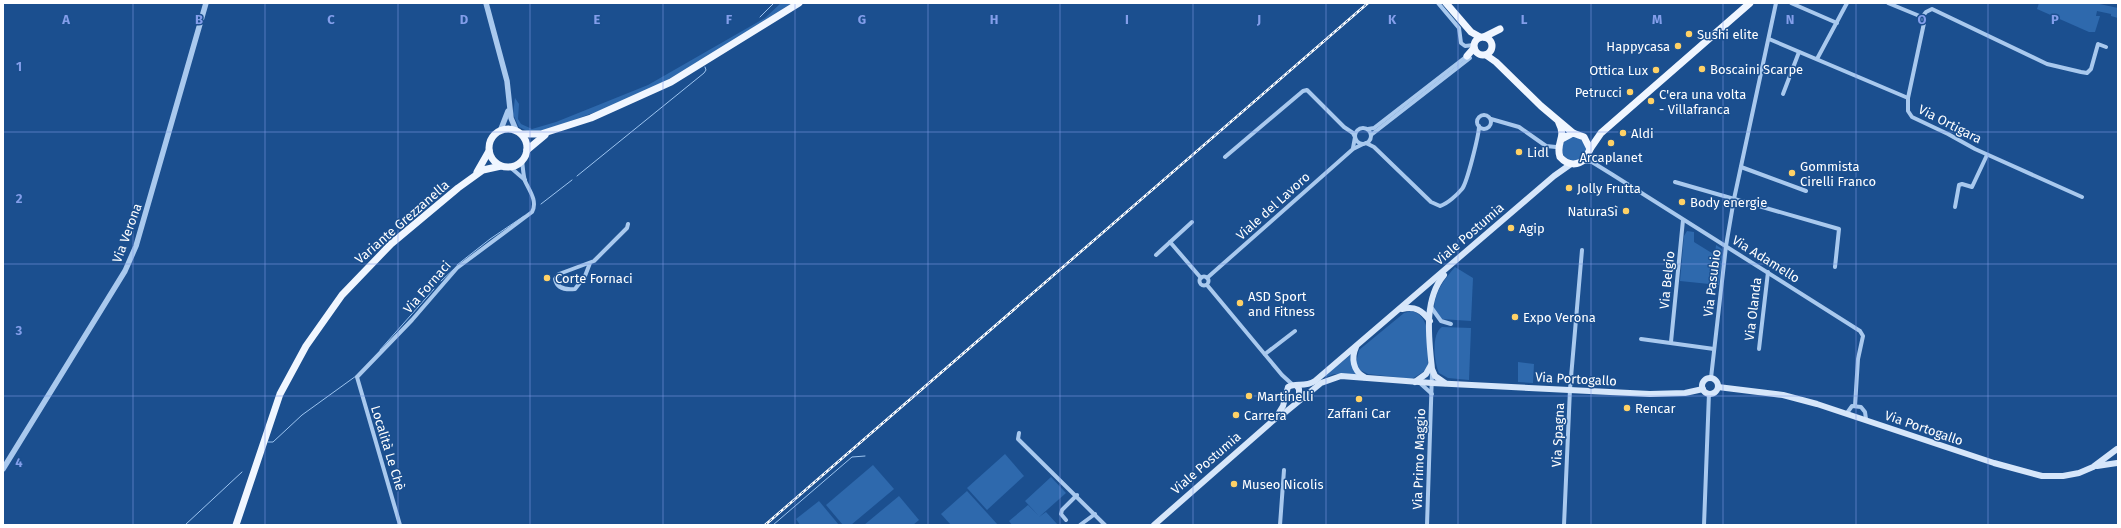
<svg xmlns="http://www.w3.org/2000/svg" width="2121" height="528" viewBox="0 0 2121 528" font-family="'Fira Sans',sans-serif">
<rect width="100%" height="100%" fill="#1b4f8f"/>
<g fill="#2e69ad">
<polygon points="781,3 792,3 689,68 652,88 612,106 549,129 531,133 519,127 513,114 515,98 519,104 518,119 521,124 532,129 556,122 648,85 765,18"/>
<polygon points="2039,3 2095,3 2118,8 2118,18 2111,16 2111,14 2097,11 2096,16 2100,16 2095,32 2089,32 2037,9"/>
<circle cx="1574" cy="149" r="12"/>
<polygon points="1687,231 1694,232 1694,242 1715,255 1716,245 1722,249 1723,257 1719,285 1680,281 1684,236"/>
<path d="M1455 267 1473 278 1471 321 1441 319 1434 310C1434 292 1444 280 1455 267Z"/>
<path d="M1411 311C1433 315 1427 348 1428 365L1426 370 1412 379 1368 374 1360 370 1356 363 1359 350 1404 313Z"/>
<path d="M1442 327 1471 328 1469 380 1448 378 1439 373C1434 362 1431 334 1442 327Z"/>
<polygon points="1352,354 1357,374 1334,374 1326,377 1325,375"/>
<polygon points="1518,362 1534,364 1533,383 1518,382"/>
<polygon points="1005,454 1024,476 987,510 967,488"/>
<polygon points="873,465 894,489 851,525 843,525 826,505"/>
<polygon points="1051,477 1066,493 1039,517 1046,512 1058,525 1012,525 1009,521 1028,505 1038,515 1025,501"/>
<polygon points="967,491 998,525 951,525 941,514"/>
<polygon points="899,496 919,520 913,525 864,525"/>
<polygon points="819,501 839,525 800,525 796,519"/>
</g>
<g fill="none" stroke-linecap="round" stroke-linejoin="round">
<g stroke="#9cc4f0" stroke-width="1">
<polyline points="760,17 774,3"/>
<polyline points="577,176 704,73 706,70 705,67"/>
<polyline points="541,204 572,180"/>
<polyline points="457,265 490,239 524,216"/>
<polyline points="441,281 454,269"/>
<polyline points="380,350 434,289"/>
<polyline points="268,442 273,442 302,415 356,376"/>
<polyline points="185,525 242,472"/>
<polyline points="773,525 852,457 865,456"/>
</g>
<g stroke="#a9c9ee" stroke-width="4">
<polyline points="1438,3 1459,28 1461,43 1465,46 1474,45"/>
<polyline points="1791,3 1837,23"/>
<polyline points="1888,3 1922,17 1924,23 1908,98"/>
<polyline points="1922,17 1926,12 1932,9 2047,64 2081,72 2087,73 2091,69 2098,44 2106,47"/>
<polyline points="1769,39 1908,98 1908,111 1912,117 1948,134 1975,149 2082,197"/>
<polyline points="1817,59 1847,3"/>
<polyline points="1783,94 1799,52"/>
<circle cx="1484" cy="122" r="7"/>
<polyline points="1491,119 1519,127 1546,146 1556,147 1559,146"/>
<circle cx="1363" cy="136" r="8"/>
<polyline points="1368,129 1374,128 1467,56"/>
<polyline points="1371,135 1470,58"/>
<path d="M1366 143 1374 147 1431 202 1440 206C1447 204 1457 195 1462 189 1467 183 1479 135 1479 126"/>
<polyline points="1225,157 1303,91 1307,90 1344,127 1353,133 1355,137 1353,148"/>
<polyline points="1582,162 1592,162 1613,175 1860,331 1863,336 1858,359 1855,406"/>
<polyline points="510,167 525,180"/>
<polyline points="1741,167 1806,191"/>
<polyline points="1675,182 1839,229 1835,267"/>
<polyline points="1955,207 1959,185 1962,184 1972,187 1987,155"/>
<polyline points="1170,242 1201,278"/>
<polyline points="1156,255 1192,222"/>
<path d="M590 263 585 276 575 289C566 290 557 289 555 279L559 274 594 261 627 228 628 224"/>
<circle cx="1204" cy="281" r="4.5"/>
<polyline points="1207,278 1353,149 1363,144"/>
<polyline points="1207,285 1282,375 1293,385"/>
<polyline points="1431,307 1441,321 1451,324"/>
<polyline points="1641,339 1714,349"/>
<polyline points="1671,342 1683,220"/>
<polyline points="1759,349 1768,272"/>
<polyline points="1265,354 1295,331"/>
<polyline points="1711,378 1726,246 1734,199 1776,3"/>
<polyline points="1421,384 1432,394"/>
<polyline points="1847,413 1852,406 1861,407 1865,412 1866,419"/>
<polyline points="1019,433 1018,439 1105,525"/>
<polyline points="1066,520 1061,514 1062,510 1077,495"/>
<path d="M400 525 357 377 412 320 457 268 532 212C538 201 529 190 525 181 523 174 523 167 522 161"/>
<polyline points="1080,525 1095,514"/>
<polyline points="1280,525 1284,470"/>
<polyline points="1427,525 1432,373"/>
<polyline points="1564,525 1570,389 1582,250"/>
<polyline points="1704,525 1709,393"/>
</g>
<g stroke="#a9c9ee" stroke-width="5.5">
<polyline points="486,3 507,81 511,118 516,130"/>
<polyline points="501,129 508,111"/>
<polyline points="3,469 125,271 136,246 206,3"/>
</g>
<g stroke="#d6e6fa" stroke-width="6">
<path d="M1444 275C1423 300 1429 339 1432 369L1435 376 1445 383"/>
<path d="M1402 309C1415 306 1422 310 1430 321"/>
<path d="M1356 347C1351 358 1353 371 1364 377"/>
<circle cx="1710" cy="386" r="8"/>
<polyline points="1415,382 1426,374 1431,365"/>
<polyline points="1297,386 1299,389 1299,395"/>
<polyline points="1718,387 1783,395 1817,404 1994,463 2042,476 2063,476 2079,473 2093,467 2117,449"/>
<polyline points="1286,394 1290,399 1294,399"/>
<polyline points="1275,419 1282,415 1321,383 1341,376 1432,383 1650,394 1685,393 1703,389"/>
<path d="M1275 419 1283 406 1288 387C1296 382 1304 388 1315 381L1554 176 1571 164"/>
<polyline points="2097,466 2117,463"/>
<polyline points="1154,525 1277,417"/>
</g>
<g stroke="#f0f6ff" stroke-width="7">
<polyline points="1446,3 1471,32 1480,37"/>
<circle cx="1483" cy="46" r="9"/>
<polyline points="1484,37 1500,29"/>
<polyline points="1486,55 1496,62 1541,106 1573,133"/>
<polyline points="1467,56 1474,48"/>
<path d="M1559 123C1567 138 1555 143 1560 157 1568 166 1578 166 1586 158L1590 149 1584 137 1573 133 1562 139"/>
<circle cx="508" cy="148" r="19"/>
<polyline points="522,134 541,134 591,118 671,82 799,3"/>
<polyline points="1590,149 1601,133 1750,3"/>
<polyline points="527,150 545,135"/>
<polyline points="477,172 489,151"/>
<polyline points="236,525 280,394 306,346 342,295 391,244 458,188 483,170 501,166"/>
</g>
<defs>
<polyline id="rail" points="765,525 1368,3"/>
</defs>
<use href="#rail" stroke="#fff" stroke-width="2.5"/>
<use href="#rail" stroke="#1b4f8f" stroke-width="1" stroke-dasharray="3" stroke-linecap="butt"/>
</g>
<path fill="none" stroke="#839eea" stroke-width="1" stroke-opacity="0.55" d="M133 3V525M265 3V525M398 3V525M530 3V525M663 3V525M795 3V525M928 3V525M1060 3V525M1193 3V525M1326 3V525M1458 3V525M1591 3V525M1723 3V525M1856 3V525M1988 3V525M3 132H2118M3 264H2118M3 396H2118"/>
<g fill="#ffd166" stroke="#1b4f8f" stroke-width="1.5">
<circle cx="1689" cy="34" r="4"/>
<circle cx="1678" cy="46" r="4"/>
<circle cx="1702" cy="69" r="4"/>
<circle cx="1656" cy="70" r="4"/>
<circle cx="1630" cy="92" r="4"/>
<circle cx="1651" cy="101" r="4"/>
<circle cx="1623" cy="133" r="4"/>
<circle cx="1611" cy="143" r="4"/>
<circle cx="1519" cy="152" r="4"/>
<circle cx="1792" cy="173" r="4"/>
<circle cx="1569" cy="188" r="4"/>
<circle cx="1682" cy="202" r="4"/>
<circle cx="1626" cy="211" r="4"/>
<circle cx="1511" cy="228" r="4"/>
<circle cx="547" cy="278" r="4"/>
<circle cx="1240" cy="303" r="4"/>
<circle cx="1515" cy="317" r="4"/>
<circle cx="1249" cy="396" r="4"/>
<circle cx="1359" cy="399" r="4"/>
<circle cx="1627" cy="408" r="4"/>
<circle cx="1236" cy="415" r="4"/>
<circle cx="1234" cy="484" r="4"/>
</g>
<g text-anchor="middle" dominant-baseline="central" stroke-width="3" stroke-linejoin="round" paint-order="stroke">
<g font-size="13" fill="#fff" stroke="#1b4f8f" text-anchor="start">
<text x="1697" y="34">Sushi elite</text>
<text x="1670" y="46" text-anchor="end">Happycasa</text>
<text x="1710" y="69">Boscaini Scarpe</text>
<text x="1648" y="70" text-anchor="end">Ottica Lux</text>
<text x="1622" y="92" text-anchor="end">Petrucci</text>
<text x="1659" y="94">C'era una volta<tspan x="1659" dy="15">- Villafranca</tspan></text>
<text x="1631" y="133">Aldi</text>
<text x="1527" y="152">Lidl</text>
<text x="1611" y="157" text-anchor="middle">Arcaplanet</text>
<text x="1800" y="166">Gommista<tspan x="1800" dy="15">Cirelli Franco</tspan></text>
<text x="1577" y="188">Jolly Frutta</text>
<text x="1690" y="202">Body energie</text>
<text x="1618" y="211" text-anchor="end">NaturaSì</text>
<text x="1519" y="228">Agip</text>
<text x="555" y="278">Corte Fornaci</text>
<text x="1248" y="296">ASD Sport<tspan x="1248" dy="15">and Fitness</tspan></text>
<text x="1523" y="317">Expo Verona</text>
<text x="1257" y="396">Martinelli</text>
<text x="1635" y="408">Rencar</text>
<text x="1359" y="413" text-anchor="middle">Zaffani Car</text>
<text x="1244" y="415">Carrera</text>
<text x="1242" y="484">Museo Nicolis</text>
</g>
<g font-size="13" fill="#fff" stroke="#1b4f8f">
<text transform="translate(1950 124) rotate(27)">Via Ortigara</text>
<text transform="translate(1273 206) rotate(-42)">Viale del Lavoro</text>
<text transform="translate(402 222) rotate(-41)">Variante Grezzanella</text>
<text transform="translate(127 233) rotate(-70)">Via Verona</text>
<text transform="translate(1469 234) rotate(-41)">Viale Postumia</text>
<text transform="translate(1766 259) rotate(32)">Via Adamello</text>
<text transform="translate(1667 280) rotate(-84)">Via Belgio</text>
<text transform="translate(1712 283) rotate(-83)">Via Pasubio</text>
<text transform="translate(427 287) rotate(-49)">Via Fornaci</text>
<text transform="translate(1753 309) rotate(-83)">Via Olanda</text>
<text transform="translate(1576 379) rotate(3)">Via Portogallo</text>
<text transform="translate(1924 428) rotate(19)">Via Portogallo</text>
<text transform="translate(1558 435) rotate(-87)">Via Spagna</text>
<text transform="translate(388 448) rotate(73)">Località Le Chè</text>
<text transform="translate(1419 459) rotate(-88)">Via Primo Maggio</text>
<text transform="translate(1206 463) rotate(-41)">Viale Postumia</text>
</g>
</g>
<g font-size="13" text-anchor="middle" font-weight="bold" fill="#839eea" stroke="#1b4f8f" stroke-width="3" stroke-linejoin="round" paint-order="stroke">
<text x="66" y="24">A</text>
<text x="199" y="24">B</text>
<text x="331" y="24">C</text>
<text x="464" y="24">D</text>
<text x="597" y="24">E</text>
<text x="729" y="24">F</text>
<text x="862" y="24">G</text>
<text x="994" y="24">H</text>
<text x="1127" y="24">I</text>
<text x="1259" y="24">J</text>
<text x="1392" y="24">K</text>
<text x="1524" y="24">L</text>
<text x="1657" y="24">M</text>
<text x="1790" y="24">N</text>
<text x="1922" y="24">O</text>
<text x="2055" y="24">P</text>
<text x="19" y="71">1</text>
<text x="19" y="203">2</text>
<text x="19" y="335">3</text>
<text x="19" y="467">4</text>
</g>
<rect width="2121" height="528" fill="none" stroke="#ffffff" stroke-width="8"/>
</svg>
